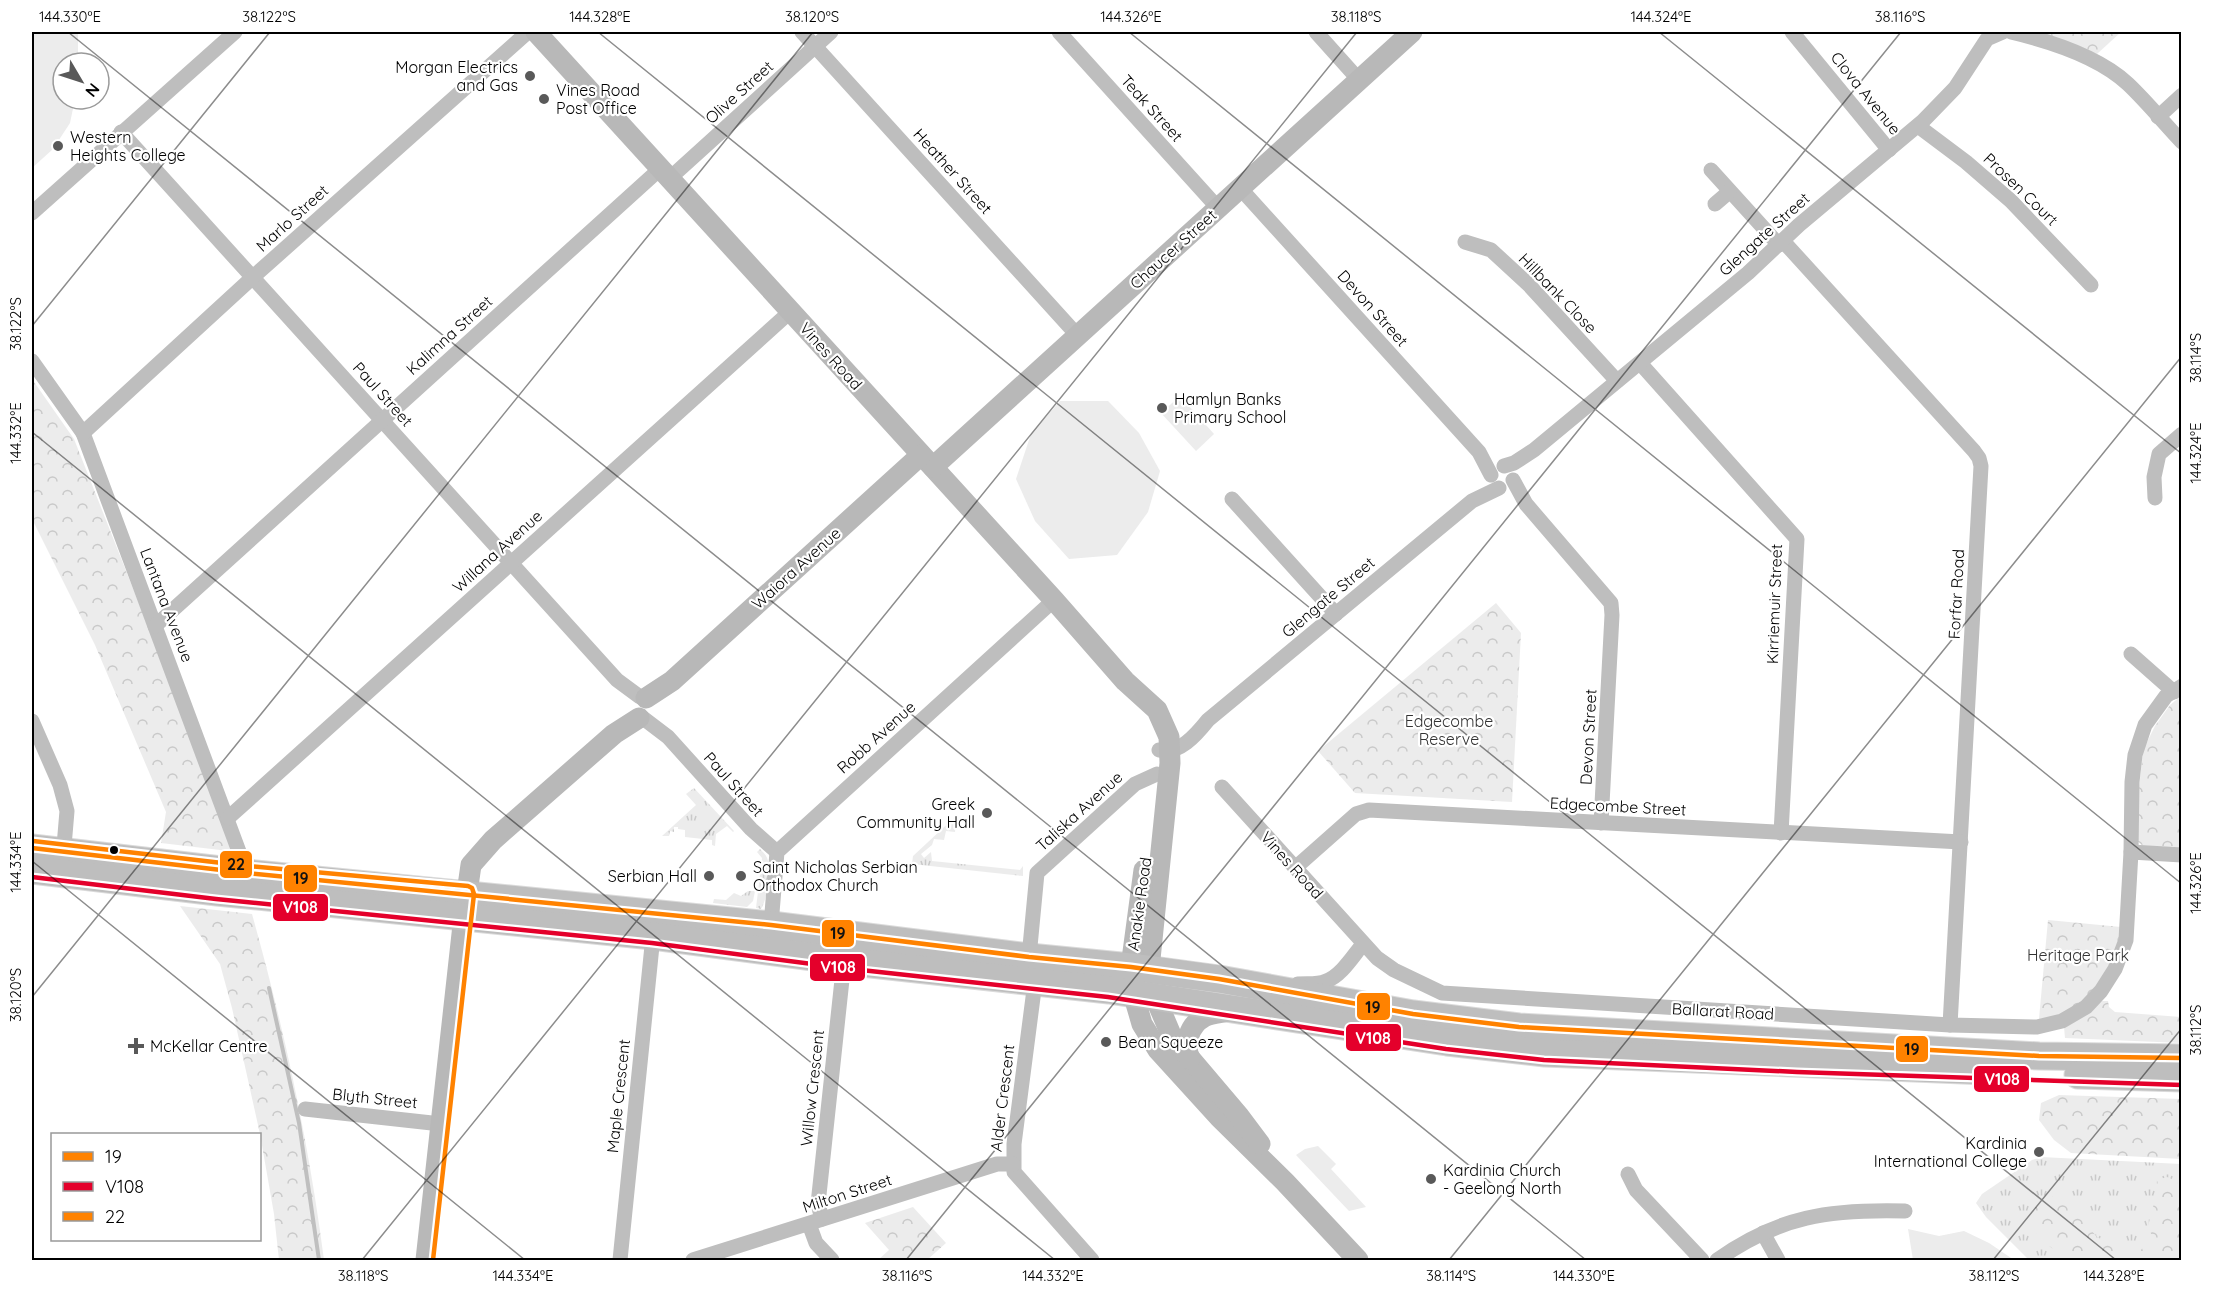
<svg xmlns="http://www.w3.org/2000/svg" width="2213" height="1292" viewBox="0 0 2213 1292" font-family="Quicksand,sans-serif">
<defs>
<pattern id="grass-tufts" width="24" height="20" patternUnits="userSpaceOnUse" patternTransform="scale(1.5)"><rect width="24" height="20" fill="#ececec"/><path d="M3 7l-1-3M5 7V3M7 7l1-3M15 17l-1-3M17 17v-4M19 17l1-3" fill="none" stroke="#c9c9c9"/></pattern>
<pattern id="forest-crowns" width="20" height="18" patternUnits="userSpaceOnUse" patternTransform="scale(1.5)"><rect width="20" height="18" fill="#ececec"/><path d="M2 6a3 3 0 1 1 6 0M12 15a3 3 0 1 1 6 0" fill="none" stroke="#c9c9c9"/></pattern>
</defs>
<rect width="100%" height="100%" fill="#fff"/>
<g fill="url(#grass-tufts)">
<polygon points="694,788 734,831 733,832 727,826 716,834 715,846 712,845 712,840 685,837 685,830 678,829 678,827 674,827 674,832 670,831 669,836 662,836 696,805 686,794"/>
<polygon points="956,816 955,832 946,831 944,840 934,839 932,845 921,854 924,858 931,852 932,861 1020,870 1023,866 1023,876 912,864 913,856"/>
<path d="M760 849C764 853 767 856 768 861 771 870 767 901 761 909L756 908 762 858 757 852Z"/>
<polygon points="748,891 755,891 753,901 747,907 713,903 714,899 726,900 734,893 741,896"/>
<polygon points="2041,1157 2181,1164 2181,1260 2029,1260 1986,1217 1976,1203 1982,1194 2032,1160"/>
</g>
<g fill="url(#forest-crowns)">
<polygon points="2034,32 2121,32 2097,54"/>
<polygon points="32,379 74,439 237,852 161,843 166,812 95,645 32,519"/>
<polygon points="1496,603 1521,633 1512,802 1355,793 1318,751"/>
<polygon points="2181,696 2181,850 2143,846 2135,839 2135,828 2143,750 2155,726 2170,705"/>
<path d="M180 906 252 914C284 1028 309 1143 324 1260H279L274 1214 260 1134 232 1008 220 964Z"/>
<path d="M2048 920 2121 927C2117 961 2095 999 2062 1014 2055 1017 2047 1018 2039 1019Z"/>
<polygon points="2102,1001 2108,1001 2109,1007 2115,1012 2181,1017 2181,1043 2065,1038 2064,1027"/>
<polygon points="2059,1095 2181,1099 2181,1159 2071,1153 2054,1140 2039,1120 2041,1103"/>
<path d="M2167 1177 2177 1181 2178 1194 2181 1200V1260H2064C2051 1246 2036 1236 2026 1220L2040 1201 2055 1196 2067 1202 2097 1237 2132 1255 2141 1250 2152 1236 2148 1226 2156 1196 2157 1180Z"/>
<polygon points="913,1207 946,1243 927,1260 878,1260 889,1250 865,1223"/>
</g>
<g fill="#ececec">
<polygon points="32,32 78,32 78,63 63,63 63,99 75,99 70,123 53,149 32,168"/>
<polygon points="1180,396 1214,434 1196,451 1161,413"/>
<polygon points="1060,401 1108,401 1139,433 1160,471 1148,512 1117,555 1069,559 1035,521 1016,479 1031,434"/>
<polygon points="1318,1146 1336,1164 1331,1169 1366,1207 1349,1211 1296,1155 1305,1149"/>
<polygon points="1908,1229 1939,1236 1964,1231 1989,1243 2014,1260 1913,1260"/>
</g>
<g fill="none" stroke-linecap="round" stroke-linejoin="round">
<polyline stroke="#bfbfbf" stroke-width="4" points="269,988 299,1123 319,1260"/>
<defs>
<g id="highway">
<polyline points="32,848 247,873 771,925 1029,957 1131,967 1219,979 1413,1014 1519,1027 2039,1056 2182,1058"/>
<polyline points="32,870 217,892 653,936 844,961 1109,990 1447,1042 1545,1053 1988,1071"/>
<polyline points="2078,1075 2182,1078"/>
</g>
</defs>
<use href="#highway" stroke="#dbdbdb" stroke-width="29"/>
<g stroke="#bebebe" stroke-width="15">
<polyline points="802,32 1078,336"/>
<polyline points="1059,32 1218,208"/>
<polyline points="1316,32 1359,80"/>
<polyline points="1792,32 1889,150"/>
<path d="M2011 32C2049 41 2099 57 2128 84 2147 102 2164 123 2182 142"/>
<polyline points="2158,117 2182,95"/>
<polyline points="1918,126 1966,162 2011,201 2091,285"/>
<polyline points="121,132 617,680 640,697"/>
<polyline points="1711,170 1779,245"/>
<polyline points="670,178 831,32"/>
<polyline points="1240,188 1479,452 1491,475"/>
<polyline points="1715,204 1729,192"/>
<polyline points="32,213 235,32"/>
<polyline points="1783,241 1974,451 1979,458 1981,466 1950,1025"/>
<polyline points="1465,242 1491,250 1529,285 1617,381"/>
<polyline points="32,361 83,433 247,873"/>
<polyline points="1640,363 1797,539 1781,833"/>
<polyline points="83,433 253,277 528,32"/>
<polyline points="1504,466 1514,463 1534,450 1748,273 1799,225 1923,121 1955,88 1987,39 2003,32"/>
<polyline points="1513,480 1526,504 1611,603 1612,615 1601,823"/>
<polyline points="2155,498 2154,477 2159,454 2182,434"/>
<polyline points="1232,499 1336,614"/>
<polyline points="155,626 661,168"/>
<polyline points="2131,654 2174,692"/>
<polyline points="643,718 668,737 751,829 777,852"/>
<polyline points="32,721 60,785 67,811 63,858"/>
<path d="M1159 750C1179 755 1196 735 1208 720L1472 501 1499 488"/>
<polyline points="1222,787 1377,958 1394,970 1442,993 1950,1025 2037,1027 2062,1021 2086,1007 2101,991 2115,969 2126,940 2131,852 2132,782 2135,755 2145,725 2166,696 2182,686"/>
<polyline points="228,818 791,311"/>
<polyline points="2131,852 2182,855"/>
<polyline points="1295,868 1356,814 1369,810 1961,842"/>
<polyline points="771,925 777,852 1054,600"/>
<polyline points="1029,957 1037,873 1135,784 1157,774"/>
<polyline points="1035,982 1014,1144 1014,1172 1092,1260"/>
<path d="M1298 984C1307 983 1317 985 1326 981 1341 976 1353 956 1363 944"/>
<polyline points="305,1109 441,1124"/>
<polyline points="1628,1174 1636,1190 1702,1260"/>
<polyline points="822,1219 818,1204 844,961"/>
<polyline points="809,1224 816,1243 832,1260"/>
<polyline points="1763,1233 1778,1260"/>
<polyline points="620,1260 653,936"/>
<polyline points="693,1260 997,1164 1013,1164"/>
<path d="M1717 1260C1779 1216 1830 1209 1905 1211"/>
</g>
<g stroke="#b8b8b8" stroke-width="21">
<polyline points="536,32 1054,600 1125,681 1157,710 1169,737 1170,763 1149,969"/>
<polyline points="933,467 1412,32"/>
<polyline points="646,698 672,681 921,455"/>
<polyline points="467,893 471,865 493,840 614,734 639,718"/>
<polyline points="1131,967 1144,870"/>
<polyline points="1133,993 1142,1024 1158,1050 1219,1117 1285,1182 1358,1260"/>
<polyline points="1155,997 1172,1037 1239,1116 1260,1144"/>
<path d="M1190 1059C1183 1045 1189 1025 1204 1017 1211 1013 1220 1013 1228 1011"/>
<polyline points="426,1260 464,916"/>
</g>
<use href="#highway" stroke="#bebebe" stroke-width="27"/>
<defs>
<polyline id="bus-1" points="32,848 247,873 771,925 1029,957 1131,967 1219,979 1413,1014 1519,1027 2039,1056 2182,1058"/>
<polyline id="bus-2" points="32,877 216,899 652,943 843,968 1108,997 1446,1049 1544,1060 1797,1072 2182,1085"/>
<polyline id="bus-3" points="33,841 248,866 468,886 472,888 474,894 433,1260"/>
</defs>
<use href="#bus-1" stroke="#fff" stroke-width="9"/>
<use href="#bus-2" stroke="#fff" stroke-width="9"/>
<use href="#bus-3" stroke="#fff" stroke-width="9"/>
<use href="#bus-1" stroke="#ff8200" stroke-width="4.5"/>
<use href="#bus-2" stroke="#e4002b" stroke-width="4.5"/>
<use href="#bus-3" stroke="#ff8200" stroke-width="4.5"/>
</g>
<path fill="none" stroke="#000" stroke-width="1.5" stroke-opacity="0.45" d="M68 32 1586 1260M598 32 2116 1260M1129 32 2182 884M1659 32 2182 454M32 326 270 32M32 432 1055 1260M32 861 525 1260M32 997 813 32M362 1260 1357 32M906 1260 1901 32M1449 1260 2182 356M1993 1260 2182 1028"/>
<g fill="#595959" stroke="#fff" stroke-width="2">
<circle cx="530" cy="76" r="6"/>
<circle cx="544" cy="99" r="6"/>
<circle cx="58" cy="146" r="6"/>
<circle cx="1162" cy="408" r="6"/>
<circle cx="987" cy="813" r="6"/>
<circle cx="709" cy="876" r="6"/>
<circle cx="741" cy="876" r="6"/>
<circle cx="1106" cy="1042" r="6"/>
<path d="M133 1037h6v6h6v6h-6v6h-6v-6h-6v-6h6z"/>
<circle cx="2039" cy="1152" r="6"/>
<circle cx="1431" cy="1179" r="6"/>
</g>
<circle fill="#000" stroke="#fff" stroke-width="2" cx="114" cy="850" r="5"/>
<g text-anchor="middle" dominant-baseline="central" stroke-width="4.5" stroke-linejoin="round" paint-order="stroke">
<g font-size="16" fill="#000" stroke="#fff" text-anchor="start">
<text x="518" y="67" text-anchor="end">Morgan Electrics<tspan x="518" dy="18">and Gas</tspan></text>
<text x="556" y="90">Vines Road<tspan x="556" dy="18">Post Office</tspan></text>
<text x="70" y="137">Western<tspan x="70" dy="18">Heights College</tspan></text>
<text x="1174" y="399">Hamlyn Banks<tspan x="1174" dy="18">Primary School</tspan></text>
<text x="975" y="804" text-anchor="end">Greek<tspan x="975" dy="18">Community Hall</tspan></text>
<text x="753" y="867">Saint Nicholas Serbian<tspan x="753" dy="18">Orthodox Church</tspan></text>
<text x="697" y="876" text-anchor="end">Serbian Hall</text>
<text x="1118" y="1042">Bean Squeeze</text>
<text x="150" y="1046">McKellar Centre</text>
<text x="2027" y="1143" text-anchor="end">Kardinia<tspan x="2027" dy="18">International College</tspan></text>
<text x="1443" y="1170">Kardinia Church<tspan x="1443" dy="18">- Geelong North</tspan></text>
</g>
<g font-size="16" fill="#000" stroke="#fff">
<text transform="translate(739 92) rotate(-42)">Olive Street</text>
<text transform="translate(1866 93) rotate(51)">Clova Avenue</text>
<text transform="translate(1152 108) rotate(48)">Teak Street</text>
<text transform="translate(953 171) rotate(48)">Heather Street</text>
<text transform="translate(2021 189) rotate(44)">Prosen Court</text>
<text transform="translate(292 218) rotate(-42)">Marlo Street</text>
<text transform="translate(1764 234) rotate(-42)">Glengate Street</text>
<text transform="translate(1173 249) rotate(-42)">Chaucer Street</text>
<text transform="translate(1558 293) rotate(46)">Hillbank Close</text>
<text transform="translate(1373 308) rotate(48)">Devon Street</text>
<text transform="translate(449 335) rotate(-42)">Kalimna Street</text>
<text transform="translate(831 356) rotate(48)">Vines Road</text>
<text transform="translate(383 394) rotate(48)">Paul Street</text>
<text transform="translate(497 551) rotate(-42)">Willana Avenue</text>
<text transform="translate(796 568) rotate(-42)">Waiora Avenue</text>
<text transform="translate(1956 594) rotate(-87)">Forfar Road</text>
<text transform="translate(1328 597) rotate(-40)">Glengate Street</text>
<text transform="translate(1774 604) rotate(-88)">Kirriemuir Street</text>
<text transform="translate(167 605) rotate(69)">Lantana Avenue</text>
<text transform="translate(876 737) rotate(-42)">Robb Avenue</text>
<text transform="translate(1588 737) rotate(-87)">Devon Street</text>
<text transform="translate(734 784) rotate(48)">Paul Street</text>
<text transform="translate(1618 806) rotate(3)">Edgecombe Street</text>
<text transform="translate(1079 811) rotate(-42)">Taliska Avenue</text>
<text transform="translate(1292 865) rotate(48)">Vines Road</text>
<text transform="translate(1139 904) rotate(-82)">Anakie Road</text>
<text transform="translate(1723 1011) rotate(3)">Ballarat Road</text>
<text transform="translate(812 1088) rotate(-84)">Willow Crescent</text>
<text transform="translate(618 1096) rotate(-84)">Maple Crescent</text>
<text transform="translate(375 1098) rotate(6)">Blyth Street</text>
<text transform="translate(1002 1098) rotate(-83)">Alder Crescent</text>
<text transform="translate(847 1193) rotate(-18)">Milton Street</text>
</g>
<g font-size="16" fill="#333" stroke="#fff">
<text x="1449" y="721">Edgecombe<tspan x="1449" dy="18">Reserve</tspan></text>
<text x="2078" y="955">Heritage Park</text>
</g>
</g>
<g stroke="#fff" stroke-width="2">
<rect x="219" y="850" width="34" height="29" rx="6" fill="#ff8200"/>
<rect x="283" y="864" width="35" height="29" rx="6" fill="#ff8200"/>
<rect x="272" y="893" width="57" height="29" rx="6" fill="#e4002b"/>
<rect x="821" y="919" width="34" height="29" rx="6" fill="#ff8200"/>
<rect x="809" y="953" width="57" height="29" rx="6" fill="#e4002b"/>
<rect x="1356" y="992" width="35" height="29" rx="6" fill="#ff8200"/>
<rect x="1345" y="1023" width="57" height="29" rx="6" fill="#e4002b"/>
<rect x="1895" y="1035" width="34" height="28" rx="6" fill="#ff8200"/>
<rect x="1973" y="1065" width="57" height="28" rx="6" fill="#e4002b"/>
</g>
<g font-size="16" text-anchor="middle" font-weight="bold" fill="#fff">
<text x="300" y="913">V108</text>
<text x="838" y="973">V108</text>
<text x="1373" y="1044">V108</text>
<text x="2002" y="1085">V108</text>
</g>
<g font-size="16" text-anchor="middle" font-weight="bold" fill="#111">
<text x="236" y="870">22</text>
<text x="301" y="884">19</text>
<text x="838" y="939">19</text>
<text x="1373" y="1013">19</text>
<text x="1912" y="1055">19</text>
</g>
<rect width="2213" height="1292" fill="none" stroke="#ffffff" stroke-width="66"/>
<rect x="51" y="1133" width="210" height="108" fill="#ffffff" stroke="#999999" stroke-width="1.5"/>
<rect x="63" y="1152" width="30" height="9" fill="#ff8200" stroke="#999999" stroke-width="1.5"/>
<text x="105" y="1163" font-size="18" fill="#000000">19</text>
<rect x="63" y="1182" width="30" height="9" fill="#e4002b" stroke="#999999" stroke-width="1.5"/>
<text x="105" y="1193" font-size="18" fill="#000000">V108</text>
<rect x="63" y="1212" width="30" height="9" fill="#ff8200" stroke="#999999" stroke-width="1.5"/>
<text x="105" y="1223" font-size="18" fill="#000000">22</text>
<g transform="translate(81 81) rotate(129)"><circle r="28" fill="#ffffff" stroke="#999999" stroke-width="1.5"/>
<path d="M0-4.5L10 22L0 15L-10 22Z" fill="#595959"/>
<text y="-9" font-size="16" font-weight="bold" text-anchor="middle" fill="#000000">N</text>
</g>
<rect x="33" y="33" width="2147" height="1226" fill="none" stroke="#000" stroke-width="2"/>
<g font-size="15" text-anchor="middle" fill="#000">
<text x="70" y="22">144.330°E</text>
<text x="269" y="22">38.122°S</text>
<text x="600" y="22">144.328°E</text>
<text x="812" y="22">38.120°S</text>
<text x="1131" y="22">144.326°E</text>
<text x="1356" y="22">38.118°S</text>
<text x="1661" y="22">144.324°E</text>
<text x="1900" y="22">38.116°S</text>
<text transform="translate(16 324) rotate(-90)" y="5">38.122°S</text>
<text transform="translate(2196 358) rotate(-90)" y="5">38.114°S</text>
<text transform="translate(16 433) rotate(-90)" y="5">144.332°E</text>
<text transform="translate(2196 453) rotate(-90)" y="5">144.324°E</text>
<text transform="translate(16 862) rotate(-90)" y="5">144.334°E</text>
<text transform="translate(2196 883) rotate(-90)" y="5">144.326°E</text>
<text transform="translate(16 995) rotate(-90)" y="5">38.120°S</text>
<text transform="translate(2196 1030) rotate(-90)" y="5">38.112°S</text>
<text x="363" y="1281">38.118°S</text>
<text x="523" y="1281">144.334°E</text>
<text x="907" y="1281">38.116°S</text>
<text x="1053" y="1281">144.332°E</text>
<text x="1451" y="1281">38.114°S</text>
<text x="1584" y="1281">144.330°E</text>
<text x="1994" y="1281">38.112°S</text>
<text x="2114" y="1281">144.328°E</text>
</g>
</svg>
